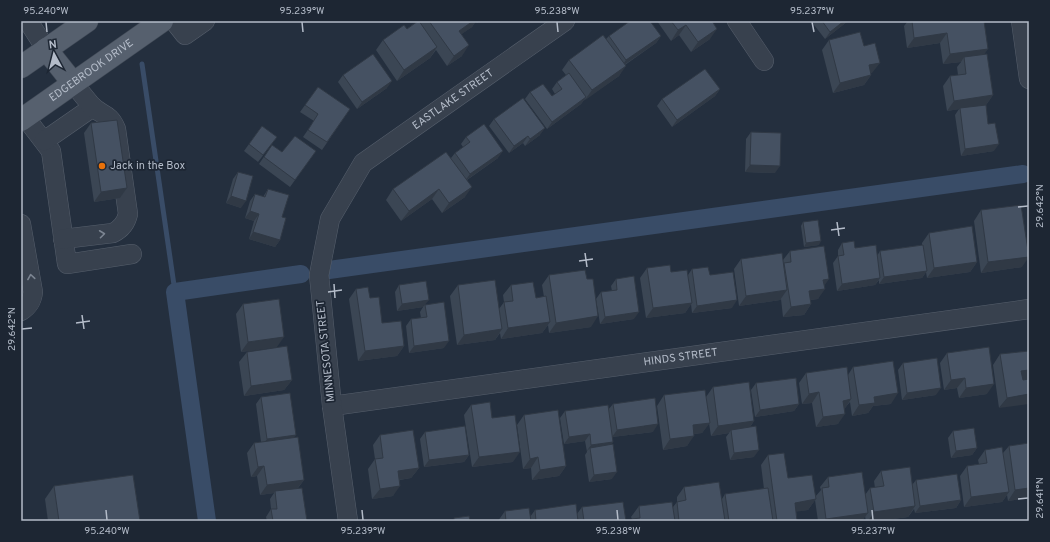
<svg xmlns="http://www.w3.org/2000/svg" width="1050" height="542" viewBox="0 0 1050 542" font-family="Overpass,sans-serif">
<rect width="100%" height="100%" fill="#242f3e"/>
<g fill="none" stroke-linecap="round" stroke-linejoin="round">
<polyline stroke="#394c67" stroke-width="5" points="142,64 175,292"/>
<g stroke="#394c67" stroke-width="18">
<polyline points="329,270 1023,174"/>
<polyline points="207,521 175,292 301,274"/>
</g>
<defs>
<g id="minor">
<polyline points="28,21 46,49"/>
<polyline points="174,21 185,35 205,21"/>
<polyline points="737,21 764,61"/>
<polyline points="1021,21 1029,79"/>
<polyline points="25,117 51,151 67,264 132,254"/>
<polyline points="44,141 93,107"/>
<path d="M21 224 33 292C32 301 29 306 21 311"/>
<path d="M63 239 113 233C121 229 126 223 128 214L116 129C109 112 101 116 91 105 85 98 79 90 73 83"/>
<path id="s1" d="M332 406 1029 309"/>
<path id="s2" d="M348 521 332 406 319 275 330 219 363 163 565 21"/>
</g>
<g id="major">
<polyline points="46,49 73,83"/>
<polyline points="21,67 87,21"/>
<path id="s3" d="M21 120 162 21"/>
</g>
</defs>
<use href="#minor" stroke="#565f6c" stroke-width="20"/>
<use href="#major" stroke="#414a57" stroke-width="23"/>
<use href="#minor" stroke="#38414e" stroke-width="19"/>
<use href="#major" stroke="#56606e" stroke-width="22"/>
</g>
<g fill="#3b4654">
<polygon points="415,21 479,21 477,23 476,21 472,27 461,34 462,56 447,66 436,50 430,58 397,81 376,50 383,40 407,29 416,22"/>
<polygon points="657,21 712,21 710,39 691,52 679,35 671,41"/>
<polygon points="811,21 848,21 825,39"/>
<polygon points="908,21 984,21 984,54 993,95 986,105 988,124 994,151 961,156 955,115 959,109 947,111 943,86 950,76 958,75 957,67 961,62 943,64 940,43 907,48 904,26"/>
<polygon points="609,36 661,36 656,43 625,65 619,76 584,100 581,104 547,129 525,99 530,92 552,96 555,94 552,89 557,82 566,75 562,70 569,60 606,39"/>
<polygon points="829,40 864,46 872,73 871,73 871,75 864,85 833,93 822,50"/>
<polygon points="343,75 387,88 357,109 338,82"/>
<polygon points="318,87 350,109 322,150 303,137 314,121 300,112"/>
<polygon points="720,89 715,96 672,127 657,106 662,99"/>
<polygon points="494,119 540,135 525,146 523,143 509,153 489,126"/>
<polygon points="91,123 127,188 120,198 94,202 84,133"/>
<polygon points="262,126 277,137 258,162 244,151"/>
<polygon points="751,132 775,173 745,172 746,139"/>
<polygon points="466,137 498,158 467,180 465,197 442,213 432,199 401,221 386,200 393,189 451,158 455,153 463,147 461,144"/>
<polygon points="272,145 282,152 316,151 290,187 259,164"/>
<polygon points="238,172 241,208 226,203 233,179"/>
<polygon points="268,189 282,217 280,240 275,247 249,239 254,221 245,218 250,201 255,194 263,197"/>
<polygon points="981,210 1022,267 981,273 974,221"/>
<polygon points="803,222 819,245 804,247 801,226"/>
<polygon points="929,233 977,262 970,272 927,278 926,272 922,278 879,284 879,280 875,285 837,291 833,263 838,256 838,250 842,243 877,256 880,251 922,245 922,243"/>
<polygon points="790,251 824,286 818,299 810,300 811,304 804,315 783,317 781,299 780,300 739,306 734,269 741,259 783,260"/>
<polygon points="647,268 671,272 688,275 692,269 710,275 732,308 692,313 691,304 685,313 646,318 640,278"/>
<polygon points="549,275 591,327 549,333 548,325 542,333 501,339 500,333 495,340 457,345 450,296 458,285 499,309 504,302 503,295 511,285 536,298 544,297 542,285"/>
<polygon points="616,279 634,319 600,324 596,299 601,292 612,291 611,286"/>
<polygon points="399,285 426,305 444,348 409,353 406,326 411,319 421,318 420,312 423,307 397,311 395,292"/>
<polygon points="356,289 370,298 382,323 404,346 397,356 358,361 349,299"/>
<polygon points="243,304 277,347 241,352 236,314"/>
<polygon points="247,352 292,380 284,390 244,396 239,362"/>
<polygon points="947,353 987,394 959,398 957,388 944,390 940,363"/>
<polygon points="1000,354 1029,379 1023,380 999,408 993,365"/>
<polygon points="903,363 936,395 902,400 898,370"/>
<polygon points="853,367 891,404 873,406 868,413 852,416 850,402 844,409 838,424 816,427 812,403 802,404 799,383 806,373 848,375"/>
<polygon points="756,383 799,404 794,411 755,417 751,390"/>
<polygon points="713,387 754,421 750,427 754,457 730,460 726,437 729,433 711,436 709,423 702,433 694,434 687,446 663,450 657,406 664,395 706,397"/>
<polygon points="261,397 294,438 304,480 298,488 307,521 267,521 266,517 271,509 270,499 274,493 260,495 257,476 251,477 247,453 254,443 261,442 256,404"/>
<polygon points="613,404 653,432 612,437 613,442 611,444 612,479 589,482 585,455 587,452 585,441 564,444 560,418 565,411 608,410"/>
<polygon points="471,405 492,418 513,462 472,467 464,415"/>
<polygon points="524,415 566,466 559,476 532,480 531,468 523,469 517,425"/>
<polygon points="953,431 977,448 972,455 951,458 948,438"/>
<polygon points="425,432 469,455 464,462 424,467 420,439"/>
<polygon points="380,435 419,468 411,478 400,480 393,496 372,499 368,469 375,459 373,445"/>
<polygon points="1029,443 1029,498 1008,501 1007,495 1002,502 964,507 960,476 967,466 979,464 978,460 985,450 1003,453 1009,446"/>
<polygon points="768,455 788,478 815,497 821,490 820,487 828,477 865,495 870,488 875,488 874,481 881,471 912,485 916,480 961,500 956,508 915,513 914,509 908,517 878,521 866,521 865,516 862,521 818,521 815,500 808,510 796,511 797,521 631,521 632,519 631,517 639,506 673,507 677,502 677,497 684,487 722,499 725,494 764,489 761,465"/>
<polygon points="54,486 140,521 48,521 45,499"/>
<polygon points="582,507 626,521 498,521 505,511 530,517 535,510 577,514"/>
</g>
<g fill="#303945">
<polygon points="473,21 476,21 472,27 452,41 459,31"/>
<polygon points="844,21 848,21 825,39 830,32"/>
<polygon points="686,25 679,35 671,41 678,30"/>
<polygon points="717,29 710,39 691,52 698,42"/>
<polygon points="947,33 940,43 907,48 914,38"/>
<polygon points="661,36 656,43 621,67 626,60"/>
<polygon points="469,45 462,56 447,66 454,56"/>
<polygon points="437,47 430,58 397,81 404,70"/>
<polygon points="988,49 981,59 964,57 961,62 943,64 950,54"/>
<polygon points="880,63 872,73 862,75 869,65"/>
<polygon points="626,66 619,76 584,101 592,90"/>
<polygon points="871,75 864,85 833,93 840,83"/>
<polygon points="392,81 387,88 357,109 362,102"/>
<polygon points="720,89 715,96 672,127 677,120"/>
<polygon points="993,95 986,105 947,111 954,101"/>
<polygon points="586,97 581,104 547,129 552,122"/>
<polygon points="545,128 540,135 525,146 530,139"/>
<polygon points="528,136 523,143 509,153 514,146"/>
<polygon points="999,144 994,151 961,156 965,149"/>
<polygon points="503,151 498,158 465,181 470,174"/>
<polygon points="750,165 780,166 775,173 745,172"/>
<polygon points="472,187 465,197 442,213 449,203"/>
<polygon points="127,188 120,198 94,202 101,192"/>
<polygon points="439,189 432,199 401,221 409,211"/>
<polygon points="231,196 246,201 241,208 226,203"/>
<polygon points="250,211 259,214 254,221 245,218"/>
<polygon points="253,232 280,240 275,247 249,239"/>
<polygon points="821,241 819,245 804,247 806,243"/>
<polygon points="1029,257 1022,267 981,273 988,262"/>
<polygon points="977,262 970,272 927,278 934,268"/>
<polygon points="927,271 922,278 879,284 884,277"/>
<polygon points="880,278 875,285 837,291 842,284"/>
<polygon points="829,279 822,289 825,289 818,299 802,301 809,291 823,280"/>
<polygon points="787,290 780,300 739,306 746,296"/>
<polygon points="429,300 423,307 397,311 402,304"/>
<polygon points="737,300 732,308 692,313 697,306"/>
<polygon points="692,303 685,313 646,318 653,308"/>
<polygon points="811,304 804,315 783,317 791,307"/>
<polygon points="639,312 634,319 600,324 605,317"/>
<polygon points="598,316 591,327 549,333 556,323"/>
<polygon points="550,322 542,333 501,339 508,328"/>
<polygon points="502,329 495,340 457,345 464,335"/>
<polygon points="284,337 277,347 241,352 248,342"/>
<polygon points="449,341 444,348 409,353 414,346"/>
<polygon points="404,346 397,356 358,361 365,351"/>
<polygon points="1029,370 1029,379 1014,381 1021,371"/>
<polygon points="965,378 957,388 944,390 951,380"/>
<polygon points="292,380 284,390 244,396 251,386"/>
<polygon points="994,384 987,394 959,398 966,388"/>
<polygon points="941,388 936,395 902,400 907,393"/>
<polygon points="819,392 812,403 802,404 809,394"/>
<polygon points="898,393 891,404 873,406 868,413 852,416 859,405 874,397"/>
<polygon points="1029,394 1029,404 999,408 1007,398"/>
<polygon points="851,399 844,410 843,401"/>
<polygon points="799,404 794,411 755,417 760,410"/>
<polygon points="845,414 838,424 816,427 823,417"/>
<polygon points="754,421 747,431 731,430 729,433 711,436 718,426"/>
<polygon points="710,423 702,433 686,435 693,425"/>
<polygon points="658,424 653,432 612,437 617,430"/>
<polygon points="590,434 585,441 564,444 569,437"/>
<polygon points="296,435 291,442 262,446 267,439"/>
<polygon points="694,436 687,446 663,450 670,439"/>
<polygon points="613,442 608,449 590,448 586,452 591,445"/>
<polygon points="977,448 972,455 951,458 956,451"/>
<polygon points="759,450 754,457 730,460 734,453"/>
<polygon points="520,452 513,462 472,467 479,457"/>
<polygon points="469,455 464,462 424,467 429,460"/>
<polygon points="538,457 531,468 523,469 530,459"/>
<polygon points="264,466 257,476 251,477 258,467"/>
<polygon points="566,466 559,476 532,480 540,470"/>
<polygon points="419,468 411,478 391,481 398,471"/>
<polygon points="617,472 612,479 589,482 594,475"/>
<polygon points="304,480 296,490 275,491 274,493 260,495 267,485"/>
<polygon points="400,486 393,496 372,499 380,489"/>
<polygon points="1029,488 1029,498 1008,501 1015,490"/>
<polygon points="1009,492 1002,502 964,507 971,497"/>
<polygon points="816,499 808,510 788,513 795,503"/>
<polygon points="961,500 956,508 915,513 920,506"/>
<polygon points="915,506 908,517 878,521 868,521 874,512"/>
<polygon points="868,513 862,521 824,521 826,519"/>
</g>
<g fill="#455162" stroke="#303945">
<polygon points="418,21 419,21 437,47 404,70 383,40 404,25 407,29"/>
<polygon points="429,21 473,21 459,31 469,45 454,56"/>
<polygon points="630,21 650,21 661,36 626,60 609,36"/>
<polygon points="671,21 712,21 717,29 698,42 686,25 678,30"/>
<polygon points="822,21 844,21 830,32"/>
<polygon points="912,21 984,21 988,49 950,54 947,33 914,38"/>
<polygon points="860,32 864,46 875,43 880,63 869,65 871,75 840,83 829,40"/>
<polygon points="603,35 626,66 592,90 569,60"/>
<polygon points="373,54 392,81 362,102 343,75"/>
<polygon points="987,54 993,95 954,101 950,76 966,74 964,57"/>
<polygon points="705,69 720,89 677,120 662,99"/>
<polygon points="569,73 586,97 552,122 530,92 543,84 552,96 562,89 557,82"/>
<polygon points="318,87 350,109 327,142 308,130 318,114 305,105"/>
<polygon points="523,98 545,128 530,139 528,136 514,146 494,119"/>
<polygon points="986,105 988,124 995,123 999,144 965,149 960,108"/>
<polygon points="117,120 127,188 101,192 91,123"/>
<polygon points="484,124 503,151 470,174 455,153 470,142 466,137"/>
<polygon points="262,126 277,137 263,155 249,144"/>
<polygon points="751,132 781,133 780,166 750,165"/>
<polygon points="295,136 316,151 295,180 264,157 272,145 282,152"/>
<polygon points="446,152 472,187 449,203 439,189 409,211 393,189"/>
<polygon points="238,172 253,176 246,201 231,196"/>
<polygon points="268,189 289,195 282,217 286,218 280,240 253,232 259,214 250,211 255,194 265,197"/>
<polygon points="1021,205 1029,257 988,262 981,210"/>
<polygon points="818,220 821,241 806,243 803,222"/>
<polygon points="972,226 977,262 934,268 929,233"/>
<polygon points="854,241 855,248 876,245 880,278 842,284 838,256 844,255 842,243"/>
<polygon points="923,245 927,271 884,277 880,251"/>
<polygon points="824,246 829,279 823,280 825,289 809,291 811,304 791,307 784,263 791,262 790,251"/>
<polygon points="782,253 787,290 746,296 741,259"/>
<polygon points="670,265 671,272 687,270 692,303 653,308 647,268"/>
<polygon points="708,267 710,275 733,272 737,300 697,306 692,269"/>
<polygon points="585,270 587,279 593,279 598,316 556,323 549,275"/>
<polygon points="634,276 639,312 605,317 601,292 617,290 616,279"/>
<polygon points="495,280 502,329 464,335 458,285"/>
<polygon points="426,281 429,300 402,304 399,285"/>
<polygon points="533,282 536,298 546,296 550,322 508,328 504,302 513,301 511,285"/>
<polygon points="368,287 370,298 379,297 382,323 401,321 404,346 365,351 356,289"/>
<polygon points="279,299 284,337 248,342 243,304"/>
<polygon points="444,302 449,341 414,346 411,319 427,317 425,305"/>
<polygon points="287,346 292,380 251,386 247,352"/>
<polygon points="989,347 994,384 966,388 965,378 951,380 947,353"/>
<polygon points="1029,351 1029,370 1021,371 1023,380 1029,379 1029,394 1007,398 1000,354"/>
<polygon points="937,358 941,388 907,393 903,363"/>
<polygon points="893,361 898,393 874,397 875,403 859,405 853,367"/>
<polygon points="847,367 851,399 843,401 845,414 823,417 819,392 809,394 806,373"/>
<polygon points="796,378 799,404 760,410 756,383"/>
<polygon points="749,382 754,421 718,426 713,387"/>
<polygon points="705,390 710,423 693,425 694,436 670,439 664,395"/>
<polygon points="290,393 296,435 267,439 261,397"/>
<polygon points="655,398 658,424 617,430 613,404"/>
<polygon points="490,402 492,418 515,415 520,452 479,457 471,405"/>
<polygon points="608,405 613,442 591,445 590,434 569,437 565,411"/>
<polygon points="558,410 566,466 540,470 538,457 530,459 524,415"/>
<polygon points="465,426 469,455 429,460 425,432"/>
<polygon points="756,426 759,450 734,453 731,430"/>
<polygon points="974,428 977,448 956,451 953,431"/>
<polygon points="413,430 419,468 398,471 400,486 380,489 375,459 383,458 380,435"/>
<polygon points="298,437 304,480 267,485 264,466 258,467 254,443"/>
<polygon points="1029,443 1029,488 1015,490 1009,446"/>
<polygon points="613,444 617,472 594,475 590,448"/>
<polygon points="1002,447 1009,492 971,497 967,466 987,463 985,450"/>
<polygon points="784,453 788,478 812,475 816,499 795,503 797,521 777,521 768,455"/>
<polygon points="910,467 915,506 874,512 870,488 884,486 881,471"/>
<polygon points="862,472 868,513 826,519 822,488 829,487 828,477"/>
<polygon points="957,474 961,500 920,506 916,480"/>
<polygon points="133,475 140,521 59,521 54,486"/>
<polygon points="719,482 725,521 679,521 677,502 686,500 684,487"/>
<polygon points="302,488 307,521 273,521 271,509 277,509 275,491"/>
<polygon points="768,488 773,521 729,521 725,494"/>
<polygon points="623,502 626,521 584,521 582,507"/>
<polygon points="672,502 675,521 632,521 632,519 640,518 639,506"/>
<polygon points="576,504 578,521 536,521 535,510"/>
<polygon points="529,508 531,521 506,521 505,511"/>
<polygon points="469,516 470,521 454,521 454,518"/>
</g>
<defs><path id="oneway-chevron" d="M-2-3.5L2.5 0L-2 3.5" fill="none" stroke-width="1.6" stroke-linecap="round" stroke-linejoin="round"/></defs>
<g stroke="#7c8592">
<use href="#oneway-chevron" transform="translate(102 234) rotate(-7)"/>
<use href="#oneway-chevron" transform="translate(31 277) rotate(-99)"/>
</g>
<path fill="none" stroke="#b4bcc9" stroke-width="1.5" d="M46 22 47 32M302 22 303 32M557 22 558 32M812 22 814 32M1018 207 1028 206M837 222 839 236M831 230 845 228M585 253 587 267M579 261 593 259M334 284 335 298M328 292 342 290M82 315 84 329M76 323 90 321M22 329 32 328M1018 499 1028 498M106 510 107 520M362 510 363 520M617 510 618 520M872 510 873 520"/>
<circle fill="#e8710a" stroke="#1d2633" stroke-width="1.5" cx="102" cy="166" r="4"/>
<g text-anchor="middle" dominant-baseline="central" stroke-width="3.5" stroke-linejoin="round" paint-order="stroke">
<g font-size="11" fill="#b4bcc9" stroke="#1d2633">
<text stroke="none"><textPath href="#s3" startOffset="86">EDGEBROOK DRIVE</textPath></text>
<text stroke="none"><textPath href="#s2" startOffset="480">EASTLAKE STREET</textPath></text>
<text transform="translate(326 351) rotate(-96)">MINNESOTA STREET</text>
<text stroke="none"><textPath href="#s1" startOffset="352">HINDS STREET</textPath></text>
</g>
<g font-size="11" fill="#b4bcc9" stroke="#1d2633" text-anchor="start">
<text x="110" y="166">Jack in the Box</text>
</g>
</g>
<rect width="1050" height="542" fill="none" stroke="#1d2633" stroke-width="44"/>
<g transform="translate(54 54) rotate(353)" stroke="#1d2633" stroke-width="3" paint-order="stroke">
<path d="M0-3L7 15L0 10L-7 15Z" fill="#b4bcc9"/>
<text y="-6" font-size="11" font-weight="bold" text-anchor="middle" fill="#b4bcc9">N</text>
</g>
<rect x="22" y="22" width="1006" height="498" fill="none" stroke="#b4bcc9" stroke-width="1.5"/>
<g font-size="10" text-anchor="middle" fill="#b4bcc9">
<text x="46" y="14">95.240°W</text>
<text x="302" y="14">95.239°W</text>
<text x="557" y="14">95.238°W</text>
<text x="812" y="14">95.237°W</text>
<text transform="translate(1039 206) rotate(-90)" y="4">29.642°N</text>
<text transform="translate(11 329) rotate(-90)" y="4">29.642°N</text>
<text transform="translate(1039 498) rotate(-90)" y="4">29.641°N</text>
<text x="107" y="534">95.240°W</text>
<text x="363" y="534">95.239°W</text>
<text x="618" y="534">95.238°W</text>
<text x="873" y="534">95.237°W</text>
</g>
</svg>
